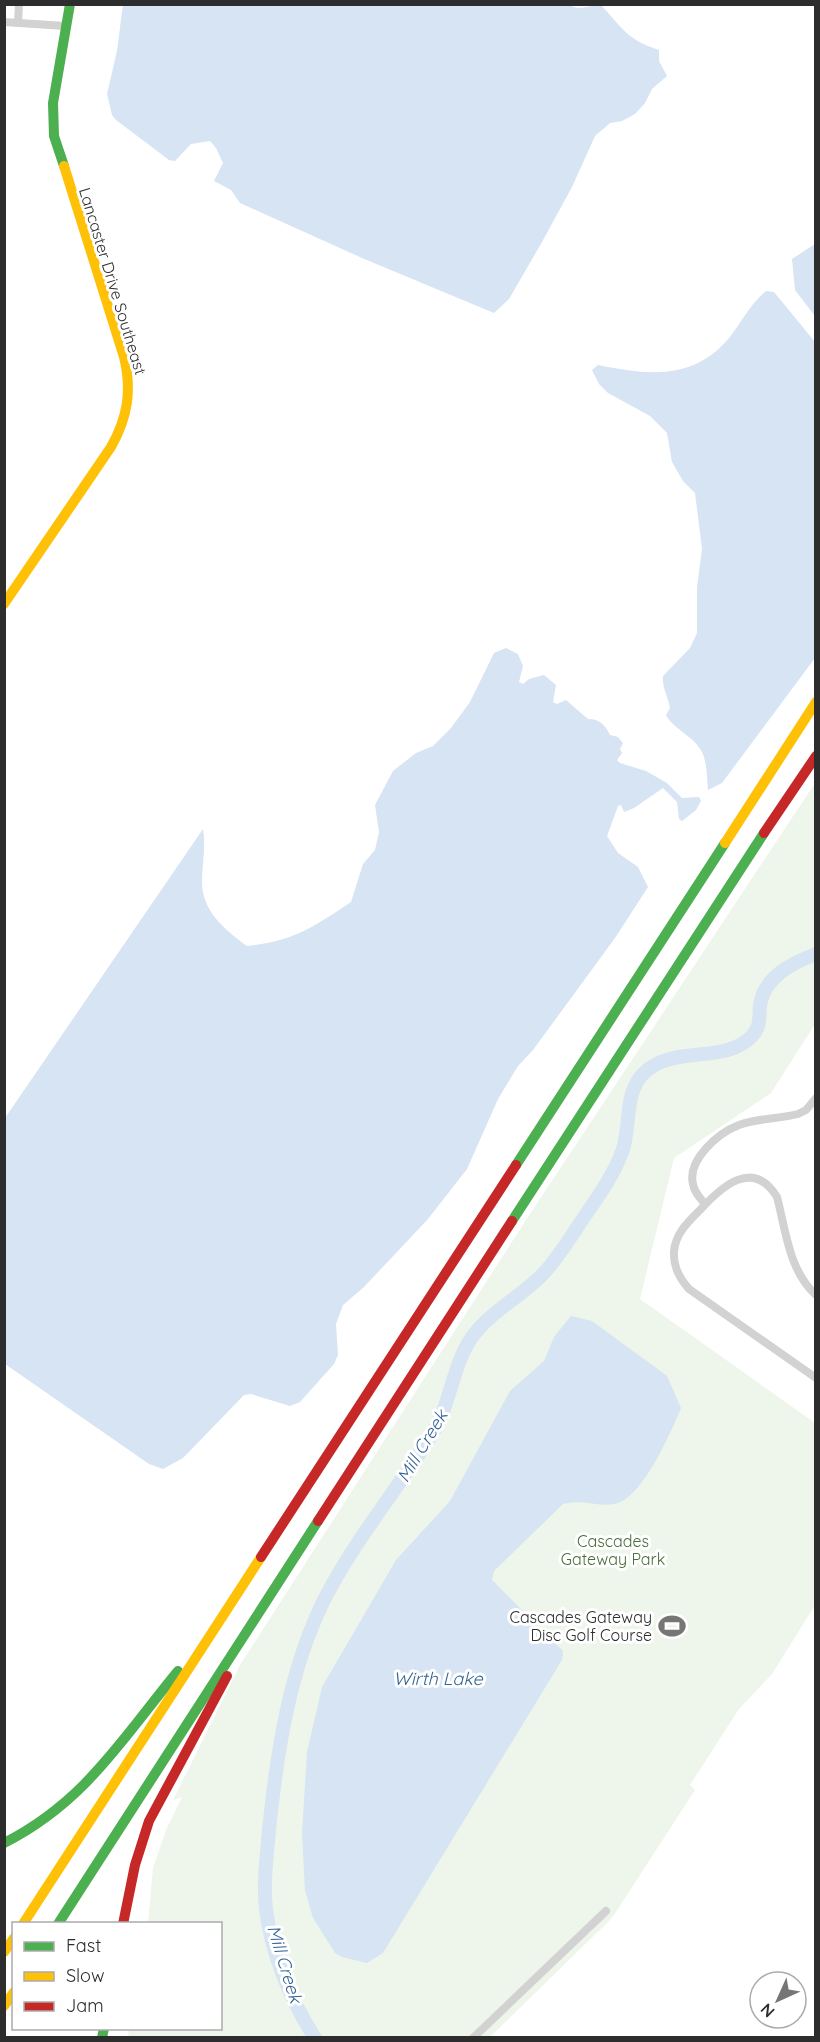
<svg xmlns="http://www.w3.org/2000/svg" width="820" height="2042" viewBox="0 0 820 2042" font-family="Quicksand,sans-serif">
<rect width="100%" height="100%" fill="#fff"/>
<polygon fill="#eef5ea" points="815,783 815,1024 771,1093 674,1158 640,1299 815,1423 815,1605 772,1674 739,1709 690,1785 695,1790 612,1918 490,2037 128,2038 129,2029 220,2028 220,1924 148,1923 153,1868 166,1830 182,1797 173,1800 240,1665 526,1220"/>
<g fill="#d6e4f3">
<path d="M123 4H568C581 13 589 3 602 6 623 29 628 40 659 50V61L667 76 652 89 645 103 635 114 622 121 610 123 595 136 572 187 542 242 509 299 494 313 362 258 240 203 231 190 214 181 223 163 216 148 210 141 191 144 175 161 169 160 116 120 112 115 107 94 117 51Z"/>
<polygon points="815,244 815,316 795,290 792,259"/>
<path d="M766 291 774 292 815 342V658L722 783 708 790C707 779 707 762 702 752 694 736 674 730 666 715L670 708C668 696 662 688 663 676L690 648 697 633V587L702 549 695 493 683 481 672 462 667 433 650 416 608 393 599 384 592 370 598 365C648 375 693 381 729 338 741 323 750 304 766 291Z"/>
<path d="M506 648 518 654 523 666 519 682 523 684 529 679 544 675 556 685 553 702 557 704 566 700 588 719C600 719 605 725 610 735L618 737 623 743 620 749 622 753 617 760 620 763 646 771 667 783 682 798 699 797 701 801 696 810 682 821 679 819 677 802 663 788 634 808 624 812 621 805 618 806 607 836 618 853 638 867 648 887 615 938 533 1050 518 1066 498 1099 467 1169 428 1219 364 1287 343 1305 336 1324 338 1355 334 1364 300 1402 290 1406 251 1394 244 1395 183 1458 163 1469 149 1464 5 1364V1118L203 829C206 847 202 864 202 882 202 911 225 930 247 946 294 941 312 928 351 902L363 864 375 850 379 832 375 805 393 771 416 753 433 746 451 728 470 702 494 653Z"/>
<path d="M571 1316 592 1321 667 1376 681 1408C671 1432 642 1500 614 1504 596 1507 583 1499 563 1504L494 1571 492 1580 563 1651 562 1660 383 1953 367 1963 342 1957 335 1953 313 1918 305 1890 302 1834 307 1752 322 1687 396 1560 450 1501 510 1391 544 1361 554 1337Z"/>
</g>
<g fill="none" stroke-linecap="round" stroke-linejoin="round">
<path stroke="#d6e4f3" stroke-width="14" d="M315 2038C291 2001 271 1953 266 1909 263 1882 267 1856 269 1830 277 1752 289 1671 324 1600 354 1541 397 1490 432 1434 451 1404 452 1366 472 1337 491 1311 519 1298 541 1276 556 1261 568 1241 580 1223 595 1201 615 1174 623 1149 631 1124 624 1094 643 1074 671 1044 725 1065 752 1036 761 1027 759 1016 760 1005 764 977 792 963 816 954"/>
<g stroke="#d2d2d2" stroke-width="8">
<polyline points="4,22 65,26"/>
<polyline points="18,23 19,4"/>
<path d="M705 1204C700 1198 694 1192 693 1184 687 1160 718 1133 739 1125 758 1118 779 1119 798 1114L806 1110 816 1098"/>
<path d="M816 1295C789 1271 786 1231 777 1197 753 1158 722 1186 700 1210 688 1222 675 1234 674 1252 673 1267 680 1279 689 1289L816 1378"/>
<polyline points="473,2038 606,1911"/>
</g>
<g stroke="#4caf50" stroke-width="10">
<polyline points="64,166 54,136 53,103 70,4"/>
<polyline points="516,1165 725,843"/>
<polyline points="512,1221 764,833"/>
<path d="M4 1843C85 1802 122 1739 178 1671"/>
<polyline points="58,1924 318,1521"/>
<polyline points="102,2038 104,2028"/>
</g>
<g stroke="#ffc107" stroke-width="10">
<path d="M4 604 111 447C128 417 132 390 124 357L64 166"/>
<polyline points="725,843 816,702"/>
<polyline points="23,1924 261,1557"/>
<polyline points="4,1952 14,1938"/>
<polyline points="4,2006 14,1992"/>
</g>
<g stroke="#c62828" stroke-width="10">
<polyline points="764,833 816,756"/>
<polyline points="318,1521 512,1221"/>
<polyline points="261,1557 516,1165"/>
<polyline points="123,1924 135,1865 149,1821 227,1676"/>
</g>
</g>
<defs>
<symbol id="stadium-bare" viewBox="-9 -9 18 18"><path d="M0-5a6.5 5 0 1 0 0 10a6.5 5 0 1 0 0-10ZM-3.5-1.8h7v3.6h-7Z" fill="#767676" stroke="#fff" stroke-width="2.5" paint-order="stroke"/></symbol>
</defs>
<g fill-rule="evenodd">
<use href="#stadium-bare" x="653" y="1607" width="38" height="38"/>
</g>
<g text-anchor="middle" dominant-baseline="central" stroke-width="6" stroke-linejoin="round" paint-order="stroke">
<g font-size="16" fill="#2d2d2d" stroke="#fff">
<text transform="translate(113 281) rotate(73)">Lancaster Drive Southeast</text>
</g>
<g font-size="16" fill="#4a6c37" stroke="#fff">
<text x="613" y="1541">Cascades<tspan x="613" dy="18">Gateway Park</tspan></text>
</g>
<g font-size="16" fill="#2d2d2d" stroke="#fff" text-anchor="end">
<text x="652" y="1617">Cascades Gateway<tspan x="652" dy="18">Disc Golf Course</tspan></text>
</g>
<g font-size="18" font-style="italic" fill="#366595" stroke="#fff">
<text transform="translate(422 1446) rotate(-59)">Mill Creek</text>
<text x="438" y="1678">Wirth Lake</text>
<text transform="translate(285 1964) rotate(73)">Mill Creek</text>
</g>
</g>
<rect width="820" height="2042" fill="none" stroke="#2d2d2d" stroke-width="12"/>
<rect x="12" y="1922" width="210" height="108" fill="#ffffff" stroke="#ababab" stroke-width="1.5"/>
<rect x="24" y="1942" width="30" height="9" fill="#4caf50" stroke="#ababab" stroke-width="1.5"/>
<text x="66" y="1952" font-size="18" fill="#2d2d2d">Fast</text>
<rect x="24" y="1972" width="30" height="9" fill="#ffc107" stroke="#ababab" stroke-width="1.5"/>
<text x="66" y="1982" font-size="18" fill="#2d2d2d">Slow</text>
<rect x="24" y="2002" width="30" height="9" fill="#c62828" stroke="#ababab" stroke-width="1.5"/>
<text x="66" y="2012" font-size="18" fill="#2d2d2d">Jam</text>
<g transform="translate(778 2000) rotate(225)"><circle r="28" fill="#ffffff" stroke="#ababab" stroke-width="1.5"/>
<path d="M0-4.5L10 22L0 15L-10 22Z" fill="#767676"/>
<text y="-9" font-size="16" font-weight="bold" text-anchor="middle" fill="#2d2d2d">N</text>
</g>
</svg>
